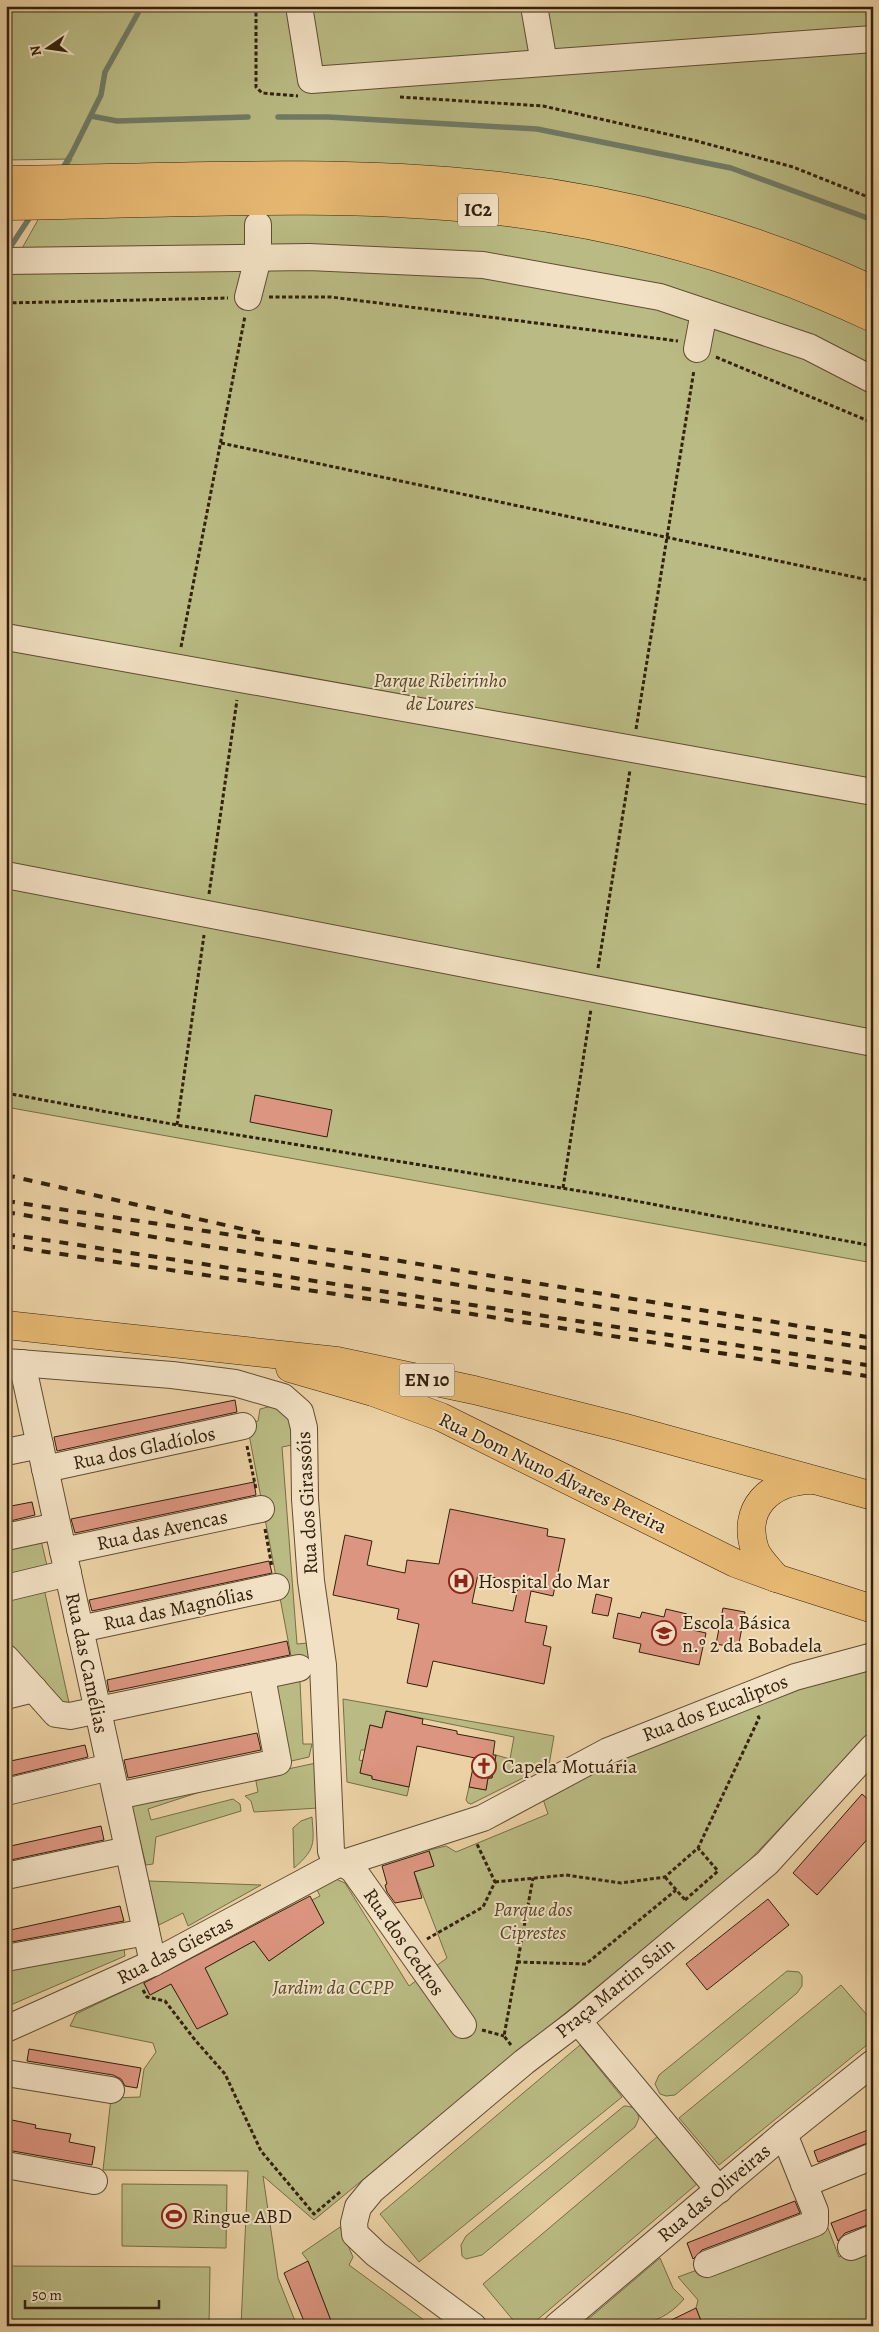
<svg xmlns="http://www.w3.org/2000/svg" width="879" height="2332" viewBox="0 0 879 2332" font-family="Alegreya,serif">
<rect width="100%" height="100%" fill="#ebd1a4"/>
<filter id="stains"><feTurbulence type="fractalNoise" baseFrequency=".004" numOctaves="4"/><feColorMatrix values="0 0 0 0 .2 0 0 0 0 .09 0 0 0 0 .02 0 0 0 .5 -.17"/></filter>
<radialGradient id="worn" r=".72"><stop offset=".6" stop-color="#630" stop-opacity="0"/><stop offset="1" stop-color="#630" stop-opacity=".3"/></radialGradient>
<g fill="#babb84" stroke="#766e48">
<polygon points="6,6 873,6 873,1263 6,1107 6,277 72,159 6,160"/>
<path d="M272 1406C294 1414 294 1422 297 1444L282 1447 297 1644 308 1643 309 1674 300 1682 303 1744H312L309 1757 287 1762 269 1672 292 1661 247 1424 258 1421 260 1409Z"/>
<polygon points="40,1536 48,1570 6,1580 6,1542"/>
<polygon points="43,1584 71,1712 6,1654 6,1594"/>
<polygon points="873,1664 873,1730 744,1866 314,2220 263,2176 278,2278 297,2326 241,2326 248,2171 103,2170 111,2098 140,2097 144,2069 156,2052 153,2043 70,2026 76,2014 143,1982 150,1995 171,1984 197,2028 227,2015 205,1968 254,1941 269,1961 324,1923 312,1900 320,1896 316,1888 336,1879 345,1883 409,1986 447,1958 414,1872 434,1866 429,1850 446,1846 456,1852 548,1814 542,1796 674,1733"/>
<polygon points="343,1699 554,1736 549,1765 471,1804 468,1803 466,1800 469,1787 486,1790 488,1778 492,1778 496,1755 510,1759 514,1737 386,1711 382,1728 370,1725 365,1750 361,1750 359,1760 363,1761 360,1773 372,1776 372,1779 409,1787 407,1796 347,1782"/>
<polygon points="316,1763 318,1808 254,1812 251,1801 245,1796 258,1792 255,1776"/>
<polygon points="215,1787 148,1809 151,1820 233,1799 240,1804 241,1811 156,1837 153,1864 146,1865 131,1805"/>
<path d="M312 1817C314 1843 316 1849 294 1868L293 1828 301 1821Z"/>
<polygon points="148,1881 261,1885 188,1926 183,1913 159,1925"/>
<polygon points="122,1935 125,1956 6,2007 6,1958"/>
<polygon points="787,1971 799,1972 802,1976 802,1986 797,1993 675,2095 666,2096 660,2094 655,2084 659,2075"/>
<polygon points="841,1985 873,2022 873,2040 719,2165 679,2118"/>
<polygon points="580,2045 622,2097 419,2262 380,2214"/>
<path d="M624 2106C633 2106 637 2109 639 2118L635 2127 482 2255 466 2259 462 2256 461 2245 466 2236Z"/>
<polygon points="658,2136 698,2183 530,2326 518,2326 483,2284"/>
<polygon points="122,2184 227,2185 226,2248 122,2246"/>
<polygon points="826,2223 839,2257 873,2242 873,2324 703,2326 696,2308 698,2300 678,2277"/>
<polygon points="340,2227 353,2257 349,2265 432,2326 333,2326 308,2261 302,2253"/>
<path d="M660 2258 673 2288 684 2299C656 2332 620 2326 580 2326Z"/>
<polygon points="6,2266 210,2267 209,2326 6,2326"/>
</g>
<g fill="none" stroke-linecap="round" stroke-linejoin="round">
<g stroke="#707b67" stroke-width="5.5">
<polyline points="91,116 117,121 248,117"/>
<polyline points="278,117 328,117 537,129 731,168 873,220"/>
<polyline points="61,171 72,153 101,95 105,72 142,6"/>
<polyline points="7,252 32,214"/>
</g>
</g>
<g fill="#dc9580" stroke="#32210c" fill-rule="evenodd">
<polygon points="255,1095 332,1110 327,1137 250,1122"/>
<polygon points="235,1400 237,1412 57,1451 54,1437"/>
<polygon points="254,1482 256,1495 75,1533 71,1519"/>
<polygon points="32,1502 35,1515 6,1522 6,1507"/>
<path d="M450 1509 548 1529 547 1536 565 1539 553 1596 531 1591 525 1622 547 1626 543 1645 551 1647 544 1684 433 1661 427 1687 407 1683 419 1624 397 1619 399 1609 333 1595 345 1535 372 1541 367 1565 405 1573 407 1560 439 1564ZM478 1574 519 1583 513 1611 472 1603Z"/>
<polygon points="269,1561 272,1573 92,1611 89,1600"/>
<polygon points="596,1594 612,1598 608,1616 592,1613"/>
<polygon points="723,1608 745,1612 738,1648 716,1644"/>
<polygon points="666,1609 687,1614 684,1628 706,1633 699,1665 639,1652 641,1644 613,1638 618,1613 640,1618 642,1612 664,1617"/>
<polygon points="287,1641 290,1655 109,1692 107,1680"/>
<polygon points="386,1711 423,1719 422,1724 457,1731 457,1734 495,1741 493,1755 496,1755 492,1778 488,1778 486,1790 469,1787 475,1758 417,1746 409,1787 372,1779 372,1776 360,1773 370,1725 382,1728"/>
<polygon points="257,1733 261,1750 128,1778 124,1760"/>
<polygon points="85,1745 88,1757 6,1777 6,1762"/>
<polygon points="862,1794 873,1804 873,1833 817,1895 793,1873"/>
<polygon points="101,1826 104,1840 6,1861 6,1847"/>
<polygon points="429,1851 434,1866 414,1872 422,1898 395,1903 387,1892 385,1885 387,1884 382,1866"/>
<polygon points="310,1896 324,1923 269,1961 254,1941 205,1968 228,2014 197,2029 171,1984 150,1995 144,1983"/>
<polygon points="768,1899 789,1925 707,1990 686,1964"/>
<polygon points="120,1906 124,1921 6,1943 6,1931"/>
<polygon points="29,2049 141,2068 137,2088 125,2086 121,2079 113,2075 27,2061"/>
<polygon points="12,2120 36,2125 35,2128 71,2134 69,2142 95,2147 92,2165 7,2150"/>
<polygon points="873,2128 873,2141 818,2162 814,2151"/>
<polygon points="795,2201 800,2213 702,2250 693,2259 687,2243"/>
<polygon points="873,2207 873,2223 845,2233 838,2241 831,2223"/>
<polygon points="308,2261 333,2326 306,2326 284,2273"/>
<polygon points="696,2308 703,2326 659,2326"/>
</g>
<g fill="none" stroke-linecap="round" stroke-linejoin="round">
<defs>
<g id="minor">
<polyline points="299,6 311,80 873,39"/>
<polyline points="534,6 544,63"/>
<polyline points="6,261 309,257 483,265 660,297 809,347 873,380"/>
<polyline points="248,297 258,258 258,225"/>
<polyline points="697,349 704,312"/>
<polyline points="6,637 873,792"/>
<polyline points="6,875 873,1043"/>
<path d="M6 1362 172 1375 235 1383 283 1397 300 1412 304 1428 305 1499 311 1581 323 1665 331 1851C335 1863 346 1863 354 1871L463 2025"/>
<polyline points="22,1363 153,1963"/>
<polyline points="6,1452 40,1445"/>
<polyline points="45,1469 243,1426"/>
<polyline points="6,1537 57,1526"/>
<polyline points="63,1551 261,1509"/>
<polyline points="6,1588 68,1573"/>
<polyline points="80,1629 276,1587"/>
<polyline points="6,1658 56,1714 70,1716 299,1668"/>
<polyline points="6,1696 34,1689"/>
<polyline points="6,1792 110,1767"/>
<polyline points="117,1796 278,1762 262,1677"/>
<polyline points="6,1876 128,1850"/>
<polyline points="6,1958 146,1932"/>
<polyline points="578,2021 719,2190"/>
<polyline points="6,2029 153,1963 334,1866 483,1818 608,1751 795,1677 873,1656"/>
<polyline points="6,2073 111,2090"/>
<polyline points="6,2165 94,2181"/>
<polyline points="804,2184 873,2156"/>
<polyline points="851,2247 873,2238"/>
<polyline points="707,2264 815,2223 815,2211 784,2134"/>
<polyline points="473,2326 376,2254 355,2234 354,2223 358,2207 372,2190 524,2062 578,2021 767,1863 873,1747"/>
<polyline points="557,2326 784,2134 873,2063"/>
</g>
<g id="major">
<polyline points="6,1325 337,1361 474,1390 622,1427 873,1496"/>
<polyline points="290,1368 373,1392 441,1417 735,1563 776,1578 873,1609"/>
<path d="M776 1578C770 1570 759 1560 755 1550 741 1508 770 1481 811 1480"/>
</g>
<g id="highway">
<path d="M6 180C167 178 329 168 490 185 621 199 753 234 873 290"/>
<path d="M6 206C166 204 331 193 490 210 623 225 752 261 873 318"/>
</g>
</defs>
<use href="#minor" stroke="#604d32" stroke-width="28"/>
<use href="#major" stroke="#32210c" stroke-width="29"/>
<use href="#highway" stroke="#32210c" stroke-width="29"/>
<g stroke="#32210c" stroke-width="3" stroke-dasharray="4 2.5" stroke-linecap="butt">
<polyline points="256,6 256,87 262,93 298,96"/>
<polyline points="400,97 543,106 693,140 793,167 873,199"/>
<polyline points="269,297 331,297 678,341"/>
<polyline points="6,303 228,298"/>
<polyline points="716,357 873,423"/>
<polyline points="221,443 873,581"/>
<polyline points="181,647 245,316"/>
<polyline points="636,729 694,370"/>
<polyline points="209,894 237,700"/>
<polyline points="598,968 630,770"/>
<polyline points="6,1093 177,1125 604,1195 873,1246"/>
<polyline points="177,1125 204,935"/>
<polyline points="563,1188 591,1009"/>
<polyline points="247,1446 256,1489"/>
<polyline points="265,1529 272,1567"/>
<polyline points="665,1877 686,1901"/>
<polyline points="495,1882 566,1875 621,1883 665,1877 698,1848 759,1718 757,1714"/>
<polyline points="685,1900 718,1871 698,1848"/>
<polyline points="427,1939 483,1907 495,1882 476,1842"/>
<polyline points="517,1962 586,1964 676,1890"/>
<polyline points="143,1990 147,1997 165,2001 195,2040 225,2074 261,2151 314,2214 340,2192"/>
<polyline points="482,2030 504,2036"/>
<polyline points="511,2045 504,2036 533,1878"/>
</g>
<use href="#minor" stroke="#f2e1c4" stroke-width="26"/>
<use href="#major" stroke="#e6b872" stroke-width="28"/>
<use href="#highway" stroke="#e6b872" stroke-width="28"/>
<g stroke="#32210c" stroke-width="4" stroke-dasharray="9 9" stroke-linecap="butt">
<polyline points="6,1175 260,1233"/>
<polyline points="6,1201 345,1252 873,1338"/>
<polyline points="6,1212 201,1245 873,1349"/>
<polyline points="6,1234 873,1366"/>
<polyline points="6,1246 472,1314 873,1377"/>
</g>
</g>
<defs>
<symbol id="hospital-ring" viewBox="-11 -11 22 22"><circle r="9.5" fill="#f2e1c4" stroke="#8f2418" stroke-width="1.5"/><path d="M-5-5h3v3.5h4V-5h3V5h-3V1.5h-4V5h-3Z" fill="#8f2418"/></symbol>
<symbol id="school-ring" viewBox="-11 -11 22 22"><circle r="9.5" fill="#f2e1c4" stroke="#8f2418" stroke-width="1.5"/><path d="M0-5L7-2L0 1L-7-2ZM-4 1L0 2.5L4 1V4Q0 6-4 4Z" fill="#8f2418"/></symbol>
<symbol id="church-ring" viewBox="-11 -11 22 22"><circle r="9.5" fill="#f2e1c4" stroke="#8f2418" stroke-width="1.5"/><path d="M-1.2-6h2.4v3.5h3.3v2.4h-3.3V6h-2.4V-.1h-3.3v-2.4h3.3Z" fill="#8f2418"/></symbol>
<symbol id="stadium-ring" viewBox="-11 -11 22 22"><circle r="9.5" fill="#f2e1c4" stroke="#8f2418" stroke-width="1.5"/><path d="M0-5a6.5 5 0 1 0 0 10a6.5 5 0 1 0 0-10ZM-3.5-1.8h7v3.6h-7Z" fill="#8f2418"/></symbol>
</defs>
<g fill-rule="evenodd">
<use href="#hospital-ring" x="447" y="1567" width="28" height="28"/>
<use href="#school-ring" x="650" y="1619" width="28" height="28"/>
<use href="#church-ring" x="470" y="1752" width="28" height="28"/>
<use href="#stadium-ring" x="160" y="2202" width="28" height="28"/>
</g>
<g text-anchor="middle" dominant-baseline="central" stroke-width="4" stroke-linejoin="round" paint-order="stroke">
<g fill="#f2e1c4" stroke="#6c5b43" stroke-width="1">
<rect x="458" y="193.5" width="40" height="33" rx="4"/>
<rect x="399.5" y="1363.5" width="55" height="33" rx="4"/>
</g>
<g font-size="19" font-weight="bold" fill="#32210c">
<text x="478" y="210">IC2</text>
<text x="427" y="1380">EN 10</text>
</g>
<g font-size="20" font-style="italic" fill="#54482a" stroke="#f2e1c4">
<text x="440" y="680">Parque Ribeirinho<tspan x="440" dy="23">de Loures</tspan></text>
<text x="533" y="1909">Parque dos<tspan x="533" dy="23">Ciprestes</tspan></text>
<text x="333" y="1987">Jardim da CCPP</text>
</g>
<g font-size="20" fill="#32210c" stroke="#f2e1c4">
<text transform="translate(144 1448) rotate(-12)">Rua dos Gladíolos</text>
<text transform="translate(553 1473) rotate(26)">Rua Dom Nuno Álvares Pereira</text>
<text transform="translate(307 1503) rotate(-93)">Rua dos Girassóis</text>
<text transform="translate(162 1530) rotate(-12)">Rua das Avencas</text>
<text transform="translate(178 1608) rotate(-12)">Rua das Magnólias</text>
<text transform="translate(87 1663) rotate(78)">Rua das Camélias</text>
<text transform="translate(715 1708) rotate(-21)">Rua dos Eucaliptos</text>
<text transform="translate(404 1942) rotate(55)">Rua dos Cedros</text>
<text transform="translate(175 1950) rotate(-27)">Rua das Giestas</text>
<text transform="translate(615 1988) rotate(-39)">Praça Martin Sain</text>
<text transform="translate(714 2193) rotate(-40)">Rua das Oliveiras</text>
</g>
<g font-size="20" fill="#32210c" stroke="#f2e1c4" text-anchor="start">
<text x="478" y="1581">Hospital do Mar</text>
<text x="682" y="1622">Escola Básica<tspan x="682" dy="23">n.º 2 da Bobadela</tspan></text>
<text x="502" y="1766">Capela Motuária</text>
<text x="192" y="2216">Ringue ABD</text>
</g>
</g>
<rect width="879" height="2332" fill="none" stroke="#ebd1a4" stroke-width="25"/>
<rect x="8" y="8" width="864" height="2317" fill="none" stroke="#32210c" stroke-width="2.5"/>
<rect x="12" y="12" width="854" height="2307" fill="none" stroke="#32210c"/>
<g transform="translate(48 48) rotate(257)" stroke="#f2e1c4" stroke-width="4" paint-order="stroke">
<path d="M0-4L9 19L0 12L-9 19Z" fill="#32210c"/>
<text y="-8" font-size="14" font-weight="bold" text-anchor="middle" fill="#32210c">N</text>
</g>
<path d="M25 2300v8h134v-8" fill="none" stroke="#32210c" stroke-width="2.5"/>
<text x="32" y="2300" font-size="15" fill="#32210c" stroke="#f2e1c4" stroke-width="4" paint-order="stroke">50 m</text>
<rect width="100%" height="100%" filter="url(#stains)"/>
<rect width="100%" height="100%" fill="url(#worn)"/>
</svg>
